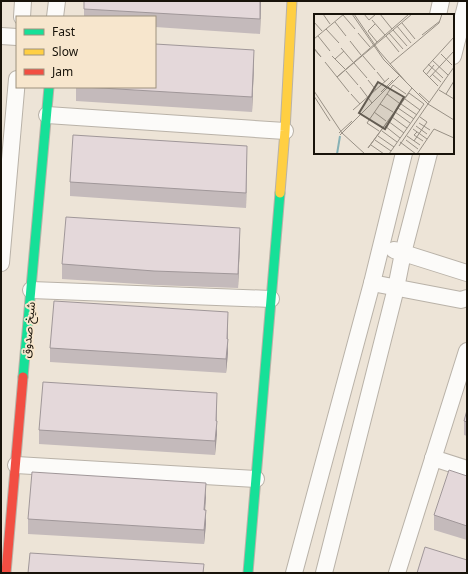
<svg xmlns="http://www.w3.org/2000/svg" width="468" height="574" viewBox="0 0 468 574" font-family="'Noto Sans','Noto Sans Arabic',sans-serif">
<rect width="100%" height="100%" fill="#ede4d7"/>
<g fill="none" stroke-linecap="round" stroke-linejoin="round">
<defs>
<g id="street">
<polyline points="438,15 441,1"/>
<polyline points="22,17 23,1"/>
<polyline points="55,17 57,1"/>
<polyline points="1,36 17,37"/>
<polyline points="453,56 467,1"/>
<polyline points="47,115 285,131"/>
<polyline points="394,250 467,273"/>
<polyline points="1,263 17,79"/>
<polyline points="372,283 461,300 467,298"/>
<polyline points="31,290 271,299"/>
<polyline points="433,458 467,469"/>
<polyline points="16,465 256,479"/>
<polyline points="294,573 372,283 404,153"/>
<polyline points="324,573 396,288 403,253 429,153"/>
<polyline points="397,573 467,351"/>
</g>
<g id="fast">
<polyline points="23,377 49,87"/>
<polyline points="248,573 280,193"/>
</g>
<polyline id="slow" points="280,193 285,131 292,1"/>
<polyline id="jam" points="6,573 23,377"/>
</defs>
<use href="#street" stroke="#b9b2a8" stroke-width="18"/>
<use href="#fast" stroke="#b9b2a8" stroke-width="11"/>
<use href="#slow" stroke="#b9b2a8" stroke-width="11"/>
<use href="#jam" stroke="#b9b2a8" stroke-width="11"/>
<use href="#street" stroke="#fcfbf9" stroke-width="16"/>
<use href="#fast" stroke="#16e098" stroke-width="9"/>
<use href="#slow" stroke="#ffcf43" stroke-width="9"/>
<use href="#jam" stroke="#f24e42" stroke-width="9"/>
</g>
<g fill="#c4babb">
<polygon points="261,1 260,34 155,27 155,17 84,17 84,9"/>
<polygon points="254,64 252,112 76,101 76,87 155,87"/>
<polygon points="247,160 246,208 70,196 70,182"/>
<polygon points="240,242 238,288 154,285 62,279 62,264"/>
<polygon points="228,326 228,353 226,373 50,362 50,348"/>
<polygon points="217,408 215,455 39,444 39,430"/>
<polygon points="467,410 467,436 464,435 464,421"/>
<polygon points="467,476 467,540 434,530 434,515"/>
<polygon points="206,497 205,510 206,524 204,544 28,534 28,519"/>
</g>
<g fill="#a09799">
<polygon points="260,1 261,1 260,34"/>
<polygon points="254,50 254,64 252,112 252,97"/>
<polygon points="247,146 247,160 246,208 246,193"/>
<polygon points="240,228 240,242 238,288 238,274"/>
<polygon points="228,312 228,326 227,353 227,339"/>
<polygon points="228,339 228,353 226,373 226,359"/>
<polygon points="217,393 217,408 216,435 216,421"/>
<polygon points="217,421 217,435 215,455 215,441"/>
<polygon points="206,483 206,497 204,524 204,510"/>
<polygon points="206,510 206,524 204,544 204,530"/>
</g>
<g fill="#e4d8da" stroke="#a09799">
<polygon points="84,1 260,1 260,19 84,9"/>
<polygon points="155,44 254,50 252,97 84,87 155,87"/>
<polygon points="73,135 247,146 246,193 70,182"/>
<polygon points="66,217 240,228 238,274 154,271 62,264"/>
<polygon points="54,301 228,312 227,339 228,339 226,359 50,348"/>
<polygon points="43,382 217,393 216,421 217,421 215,441 39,430"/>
<polygon points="467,410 467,422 464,421"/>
<polygon points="449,470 467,476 467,526 434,515"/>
<polygon points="32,472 206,483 204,510 206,510 204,530 28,519"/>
<polygon points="425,547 467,560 467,573 417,573"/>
<polygon points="30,553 204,564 203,573 28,573"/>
</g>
<g text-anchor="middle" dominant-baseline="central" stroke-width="4" stroke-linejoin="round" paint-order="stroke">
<g font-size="12" fill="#18130a" stroke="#f7e6cd">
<text transform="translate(28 330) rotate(-85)">شیخ صدوق</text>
</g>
</g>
<g transform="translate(314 14)">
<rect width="140" height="140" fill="#ede4d7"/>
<path fill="none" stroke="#87b1b5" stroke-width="2" d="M23 140 26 122"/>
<path fill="none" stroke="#989085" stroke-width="1" d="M9 0 16 10M38 0 70 46 114 90 85 132M40 0 65 37 92 68M50 0 55 6 62 0M66 0 78 15M95 0 23 63 98 0M29 1 41 15M58 6 71 21M0 8 8 17M21 8 32 22M88 9 101 25M61 10 54 17 63 28M83 12 97 29M12 15 25 29M79 16 93 32M44 19 56 33M75 19 89 35M108 21 126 7M4 22 16 37M72 22 85 38M0 25 30 0M36 27 47 41M0 34 7 43 0 35M27 34 39 48M127 40 138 51M18 42 31 55M49 42 61 56M21 45 30 37M118 46 134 61M11 48 35 78M40 49 53 64M76 50 125 9 128 0M114 50 129 64M140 53 114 90 140 106M32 57 44 71M63 58 71 68M118 60 127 68M112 61 120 51M115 64 140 37M54 66 62 76M124 72 109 57 140 23M46 73 58 89M125 76 140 85M0 77 28 119 51 140M67 78 79 66M105 79 115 88M37 80 46 90M73 80 85 89M132 80 140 67M0 82 16 107M91 85 106 96M66 90 79 98M87 90 103 101M84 94 100 105M39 96 75 64M60 98 72 107M81 98 96 109M78 103 93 114M74 107 90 119M105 109 116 116M71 112 86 124M102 112 113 120M99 115 113 125M65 117 53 109 73 80 79 71 92 80M68 117 83 128M103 118 100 121 109 127M25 119 38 107M26 121 85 62M64 122 80 133M93 122 106 131M61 126 77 137M92 126 104 135M100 127 113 108 106 103M86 128 102 140M57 131 70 140M54 134 98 74M54 134 95 79M75 140 110 90 95 79M103 140 120 115 140 124"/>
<path fill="#635c52" fill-opacity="0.15" stroke="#635c52" stroke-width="2" d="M64 68 90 83 71 115 45 99Z"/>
<rect width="140" height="140" fill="none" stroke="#18130a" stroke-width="2"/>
</g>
<rect width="468" height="574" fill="none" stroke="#18130a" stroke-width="4"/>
<rect x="16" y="16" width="140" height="72" fill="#f7e6cd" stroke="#9e927f"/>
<rect x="24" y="29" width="20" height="6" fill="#16e098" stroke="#9e927f"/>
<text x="52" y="36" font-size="12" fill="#18130a">Fast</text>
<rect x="24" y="49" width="20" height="6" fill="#ffcf43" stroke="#9e927f"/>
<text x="52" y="56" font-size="12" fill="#18130a">Slow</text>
<rect x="24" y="69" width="20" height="6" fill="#f24e42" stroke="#9e927f"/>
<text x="52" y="76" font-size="12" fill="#18130a">Jam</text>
</svg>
